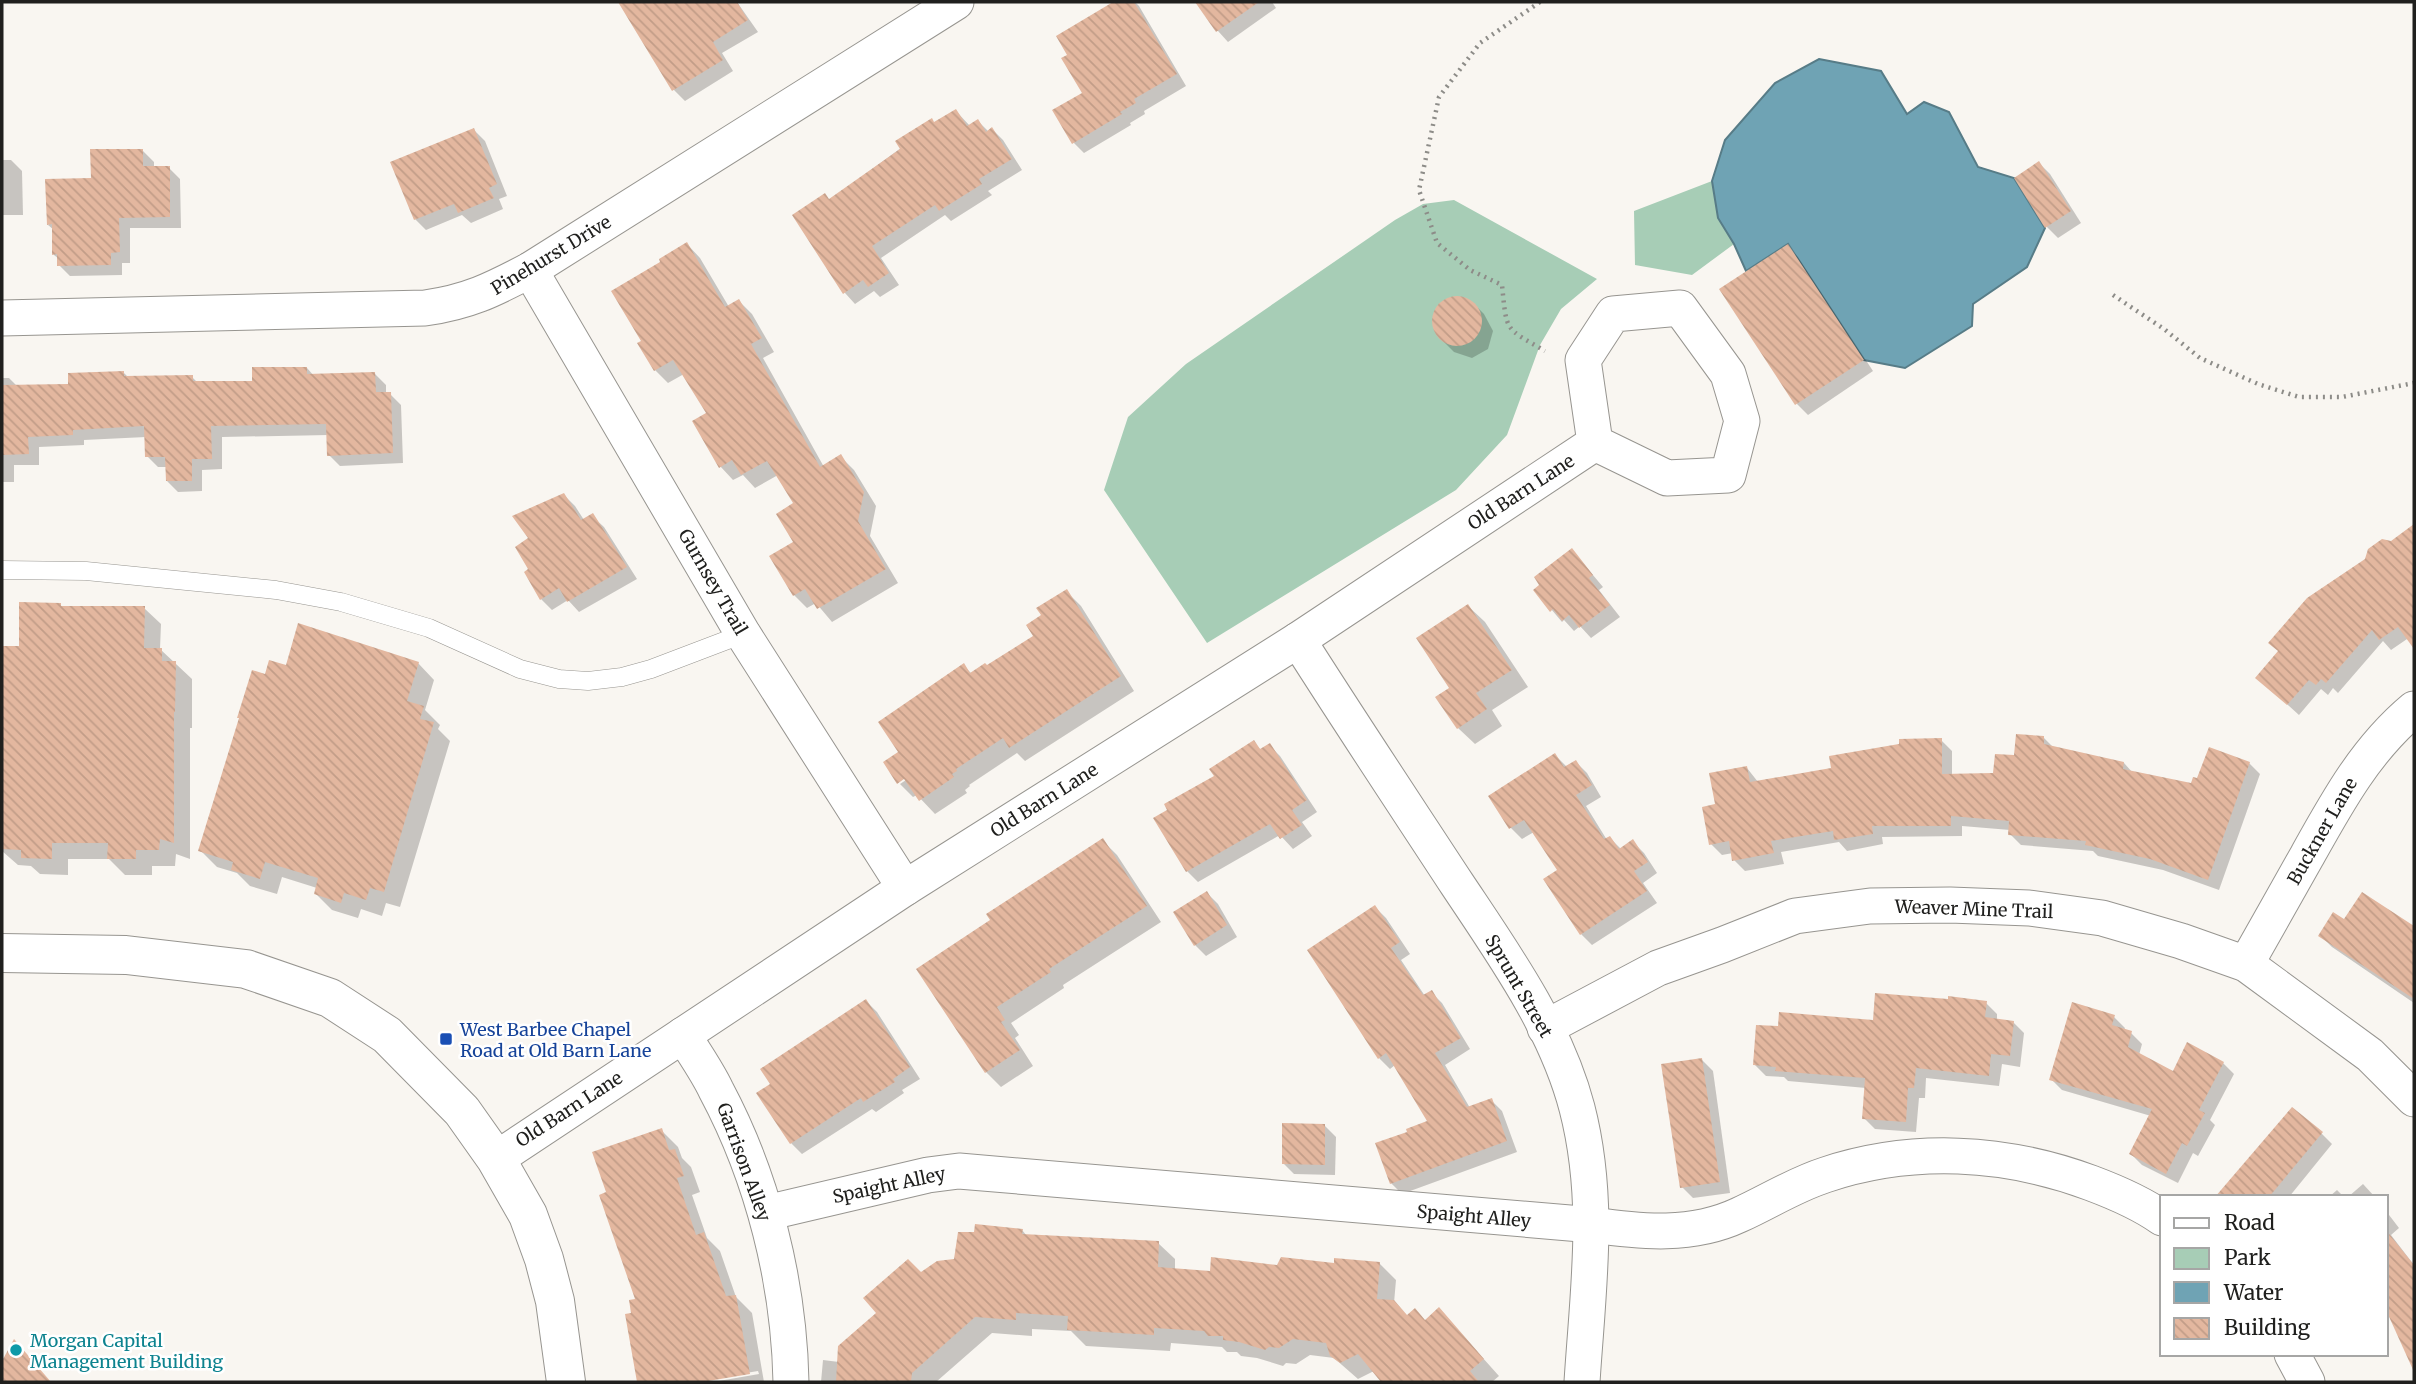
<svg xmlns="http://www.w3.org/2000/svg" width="2416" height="1384" viewBox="0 0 2416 1384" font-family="Merriweather,serif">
<defs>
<pattern id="building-back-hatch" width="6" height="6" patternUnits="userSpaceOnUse" patternTransform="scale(1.75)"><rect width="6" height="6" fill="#e3b79f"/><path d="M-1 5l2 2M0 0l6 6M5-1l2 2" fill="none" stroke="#c29d88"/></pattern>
</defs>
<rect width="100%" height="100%" fill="#f9f6f1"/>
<g fill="#a7cdb6">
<polygon points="1712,181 1718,218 1734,244 1692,275 1635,265 1634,211"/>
<polygon points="1454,200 1597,279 1561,309 1540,345 1507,435 1456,490 1207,643 1104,490 1128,417 1186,364 1395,220 1423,204"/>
</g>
<polygon fill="#6fa3b4" stroke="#577c87" stroke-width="2" points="1819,59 1881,71 1907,114 1924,102 1949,112 1978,167 2014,178 2045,228 2027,267 1973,304 1972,326 1905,368 1864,360 1788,244 1746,271 1734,244 1718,218 1712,181 1725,140 1775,83"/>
<g fill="#0003">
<polygon points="622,2 737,2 758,32 722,53 733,71 685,101 674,90 620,3"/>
<polygon points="1117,2 1135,2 1139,6 1186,86 1144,111 1145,114 1130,123 1131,125 1084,153 1073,142 1085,93 1070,55 1058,37"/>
<polygon points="1197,2 1272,2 1276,8 1228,42 1218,31"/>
<polygon points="956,111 970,126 978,121 989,132 992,129 1003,140 1022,170 988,191 992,195 951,221 945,215 881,258 899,285 880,297 874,291 855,304 845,293 830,200 935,123"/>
<polygon points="474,130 485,141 507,196 499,199 503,209 471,223 462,215 426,230 415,219"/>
<polygon points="143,151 154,162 154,168 169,168 180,179 181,228 130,228 130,263 122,263 122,275 70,276 59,265 59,259 54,255 54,230 48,225 92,180"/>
<polygon points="2,160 11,160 22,171 23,215 2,215"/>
<polygon points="2039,163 2050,174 2081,223 2058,238 2047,227"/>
<polygon points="687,244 700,258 729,307 739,301 752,314 774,352 763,358 824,467 841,457 854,470 876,506 870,536 898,583 832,622 816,603 807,608 794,595 796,504 778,475 755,488 743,475 733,480 720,466 708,414 684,374 668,383 655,370 643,341 663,263"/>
<polygon points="1787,246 1798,257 1873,371 1808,415 1797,404"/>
<polygon points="1454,297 1472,302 1484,314 1493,331 1488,349 1472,358 1454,352 1442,340 1433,324 1438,306"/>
<polygon points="307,368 314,376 375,374 386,385 386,394 390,394 401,405 403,463 340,466 329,455 329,435 222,437 222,469 202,470 202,491 178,492 167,481 167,467 158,467 147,456 146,437 84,440 84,445 39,447 39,465 14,465 14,482 2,482 2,378 9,378 18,387 70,386 123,372 129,378 192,377 198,383 254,383"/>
<polygon points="564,495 575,506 584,520 592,516 604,527 637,579 579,612 568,600 552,610 541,599 531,570 530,539"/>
<polygon points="2407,532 2414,539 2414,642 2410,637 2391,650 2383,641 2338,693 2333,688 2328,695 2321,689 2299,715 2269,688 2392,543"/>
<polygon points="1572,550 1603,587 1599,590 1620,617 1591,638 1580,626 1574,631 1564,620 1562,622 1535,590"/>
<polygon points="1066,591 1081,606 1134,691 1025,761 1017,753 969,785 970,786 965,790 967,793 935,814 917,795 913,797 900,784 912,776 899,780 899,783 885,763 901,752 964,666 972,674 987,667 1036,636 1043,616"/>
<polygon points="60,605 63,607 144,608 161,624 160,649 192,679 192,728 190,728 190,859 176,854 175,866 152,866 152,875 125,875 109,859 68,859 68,875 40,874 31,866 18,865 2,851 2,661 20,648"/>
<polygon points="1468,606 1485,622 1528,687 1492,710 1502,726 1475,744 1458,728 1451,689"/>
<polygon points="418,663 434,680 425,710 440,725 438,729 450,741 400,907 386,903 382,916 361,909 358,918 332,910 316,894 317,888 282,877 277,894 250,886 237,873 217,867 200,850 266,676 287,667"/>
<polygon points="2044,738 2054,748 2124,763 2133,773 2192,785 2249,763 2260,774 2219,890 2163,870 2098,856 2093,851 2021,845 2010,834 2010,830 1962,826 1962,836 1882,837 1883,844 1847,851 1839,842 1781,852 1784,864 1745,871 1734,860 1733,853 1722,855 1711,844 1717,806 1747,768 1758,782 1833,769 1941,740 1952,751 1952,775 1995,774"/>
<polygon points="1253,742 1262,751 1269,745 1280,756 1317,812 1302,822 1312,836 1293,849 1280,835 1198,882 1187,871 1216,776"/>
<polygon points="1555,755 1567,767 1576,762 1587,773 1601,797 1586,806 1607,840 1610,838 1621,849 1633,842 1644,853 1657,873 1643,883 1657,903 1592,945 1581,934 1559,871 1534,832 1522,839 1511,828 1490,796"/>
<polygon points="1102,840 1117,855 1161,922 1063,985 1064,988 1011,1023 1019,1035 1015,1038 1033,1066 1001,1087 986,1072 918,969 992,920"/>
<polygon points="1207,893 1218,904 1237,937 1206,956 1195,945"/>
<polygon points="2362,894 2414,928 2414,1003 2332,947 2321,936 2344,922"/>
<polygon points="1375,907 1386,918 1410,954 1401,960 1425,996 1431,992 1442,1003 1470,1049 1445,1065 1470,1108 1491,1100 1502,1111 1517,1152 1402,1194 1391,1183 1410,1133 1430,1122 1395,1065 1390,1069 1379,1058"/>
<polygon points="866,1001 877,1012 920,1079 902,1090 904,1093 876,1112 872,1109 802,1154 791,1143 772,1085"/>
<polygon points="1986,1003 1997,1014 1997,1020 2013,1022 2024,1033 2020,1067 2002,1064 1999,1086 1926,1078 1925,1098 1919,1098 1916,1132 1875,1129 1864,1118 1866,1088 1788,1081 1784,1077 1766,1076 1754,1064 1779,1028 1874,1022"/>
<polygon points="2114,1017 2125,1028 2124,1031 2131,1033 2142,1044 2139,1055 2173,1073 2223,1063 2234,1074 2210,1120 2215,1125 2198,1156 2193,1153 2178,1183 2142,1165 2131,1154 2151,1116 2062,1090 2051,1079"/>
<polygon points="1702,1060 1713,1071 1730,1193 1693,1198 1682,1187"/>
<polygon points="1324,1125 1336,1137 1335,1175 1294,1174 1283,1163"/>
<polygon points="661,1130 678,1147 682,1158 691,1167 700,1192 692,1195 707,1238 720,1251 736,1297 752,1313 764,1382 713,1382 759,1374 758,1371 692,1382 639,1381 633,1314 637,1300 608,1193"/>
<polygon points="2321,1133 2332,1144 2289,1197 2218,1197"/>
<polygon points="2363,1184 2375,1197 2348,1197"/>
<polygon points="2337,1190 2344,1197 2329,1197"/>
<polygon points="2386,1211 2399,1228 2391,1235 2414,1265 2414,1368 2386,1306"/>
<polygon points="1022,1230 1027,1236 1158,1243 1175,1259 1175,1270 1211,1273 1278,1266 1379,1263 1396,1280 1394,1303 1408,1317 1426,1321 1439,1309 1499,1376 1492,1382 1383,1382 1374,1371 1358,1379 1334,1358 1310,1355 1296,1364 1286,1363 1283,1366 1257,1358 1241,1356 1237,1352 1227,1352 1222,1347 1171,1343 1170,1351 1086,1346 1071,1331 1032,1329 1032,1336 992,1333 936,1382 821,1382 823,1360 839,1362 921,1274"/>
</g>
<g fill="url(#building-back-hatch)">
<polygon points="618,2 737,2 748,20 713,42 723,60 672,91"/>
<polygon points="1113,2 1134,2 1177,74 1134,99 1136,103 1120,112 1122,114 1072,144 1052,110 1082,93 1061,58 1067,55 1056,36"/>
<polygon points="1195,2 1259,2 1216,32"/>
<polygon points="956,109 967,126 978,119 986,132 992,127 1012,159 979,179 982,184 939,211 935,205 872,246 889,273 868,287 863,280 843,294 792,215 825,193 829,199 900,149 895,141 932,118 934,122"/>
<polygon points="474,128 497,184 489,188 494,198 458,213 454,204 414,220 390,162"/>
<polygon points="90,149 143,149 143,166 170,166 170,217 119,218 120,252 111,253 111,265 57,266 57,254 52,255 52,224 47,225 45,179 91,178"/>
<polygon points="2039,161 2071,211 2045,228 2014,178"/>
<polygon points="687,242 725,307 739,299 762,338 751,344 820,467 841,454 864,492 858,521 886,569 817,609 805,589 793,596 769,556 793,542 776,514 793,503 767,461 741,475 732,460 719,468 692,421 706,413 673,360 654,371 637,343 641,341 611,291 660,262 659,259"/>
<polygon points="1788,244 1864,360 1795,405 1719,289"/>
<circle cx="1457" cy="321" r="25"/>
<polygon points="252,367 307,367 307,374 375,372 376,392 391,392 393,453 327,456 326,424 211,426 212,459 192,459 192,481 166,481 165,457 145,457 144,426 73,430 73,435 28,437 29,454 2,455 2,385 68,384 68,373 124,371 124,376 193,375 193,381 252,381"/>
<polygon points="564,493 581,520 593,513 627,567 567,602 559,588 540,600 524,572 528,569 515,547 528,538 512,516"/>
<polygon points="2414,524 2414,649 2398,627 2379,640 2372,630 2326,683 2321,679 2316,685 2309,680 2287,705 2255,678 2278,651 2268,643 2307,598 2365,559 2368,549 2382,539 2391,541"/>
<polygon points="1572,548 1593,575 1589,578 1610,605 1579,628 1569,615 1562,621 1553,609 1550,612 1533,590 1539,585 1534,577"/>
<polygon points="1067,589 1121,676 1009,748 1003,738 956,769 957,771 952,774 954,777 919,801 904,779 897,784 883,762 898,752 878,722 964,663 970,673 985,663 987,665 1033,636 1026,625 1041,615 1036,608"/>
<polygon points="19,602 61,603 61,606 145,606 144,648 162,648 162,661 176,661 175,712 174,712 174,843 160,839 159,850 136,850 136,859 107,859 108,843 52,843 52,859 21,858 21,850 2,849 2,646 19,646"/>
<polygon points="1468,604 1512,670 1476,693 1487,709 1457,729 1435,697 1449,688 1416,638"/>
<polygon points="298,623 419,662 407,701 424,706 420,719 434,722 384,892 370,888 366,900 344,893 341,903 314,894 318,878 265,862 260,879 231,870 233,862 198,851 239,718 237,718 252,670 265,674 269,660 286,665"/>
<polygon points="2016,734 2044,736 2044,744 2124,762 2123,769 2191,783 2193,777 2197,778 2209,747 2250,762 2208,880 2150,859 2085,845 2086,841 2008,835 2009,821 1951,816 1951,826 1872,826 1873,834 1834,840 1833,831 1771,841 1774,853 1732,861 1729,841 1709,845 1702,807 1715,804 1709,773 1747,766 1750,782 1831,768 1829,756 1899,744 1899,739 1942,738 1942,774 1993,773 1995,754 2014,755"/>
<polygon points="1254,740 1260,749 1270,743 1307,800 1292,810 1302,825 1280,839 1270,824 1186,872 1153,818 1167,810 1164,804 1214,776 1209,769"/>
<polygon points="1555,753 1564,767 1576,760 1592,785 1576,795 1604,839 1610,836 1619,849 1633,839 1648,862 1634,871 1647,891 1580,935 1543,879 1557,870 1524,820 1509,829 1488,796"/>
<polygon points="1103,838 1147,906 1049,969 1051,972 997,1007 1005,1020 1001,1022 1020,1050 985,1073 916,969 990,920 986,914"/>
<polygon points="1207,891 1227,925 1194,946 1173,912"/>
<polygon points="2362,892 2414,926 2414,999 2318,936 2333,912 2344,919"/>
<polygon points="1375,905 1400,942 1391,948 1423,995 1432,990 1461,1038 1435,1053 1467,1107 1492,1098 1507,1141 1390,1184 1375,1143 1407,1132 1406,1129 1427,1121 1386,1053 1378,1059 1307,950"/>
<polygon points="1875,993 1948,999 1948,996 1987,1001 1985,1017 2014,1021 2010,1056 1991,1054 1989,1076 1916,1068 1914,1088 1908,1088 1906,1122 1862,1119 1865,1078 1775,1071 1776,1067 1753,1065 1756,1025 1778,1026 1779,1012 1873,1020"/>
<polygon points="866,999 910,1067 893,1079 895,1082 863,1102 861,1098 790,1144 756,1093 770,1084 760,1069"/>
<polygon points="2072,1002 2115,1015 2112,1025 2132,1031 2128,1047 2173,1071 2187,1042 2224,1062 2199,1110 2205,1113 2187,1146 2182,1143 2166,1174 2129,1154 2152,1109 2049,1080"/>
<polygon points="1702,1058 1720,1182 1680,1188 1661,1064"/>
<polygon points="2292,1107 2323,1132 2269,1197 2215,1197"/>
<polygon points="1282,1123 1325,1124 1325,1165 1282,1164"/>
<polygon points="662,1128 669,1150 675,1149 684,1176 677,1178 696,1235 704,1232 726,1296 736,1295 750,1374 702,1382 637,1382 625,1314 631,1313 629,1300 635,1299 599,1195 606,1192 592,1152"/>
<polygon points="975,1224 1023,1229 1022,1234 1159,1241 1158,1267 1210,1271 1211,1257 1277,1265 1281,1257 1334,1263 1334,1258 1380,1262 1377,1299 1394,1300 1407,1315 1415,1308 1425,1320 1439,1307 1484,1359 1470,1371 1479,1382 1381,1382 1358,1354 1340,1363 1330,1356 1326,1343 1293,1339 1279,1348 1269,1347 1265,1350 1239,1342 1223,1340 1223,1336 1208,1336 1204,1331 1154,1328 1154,1335 1067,1330 1068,1316 1016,1313 1016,1320 975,1317 912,1373 911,1382 836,1382 838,1346 876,1313 863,1298 908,1259 921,1272 937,1261 954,1259 958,1232 974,1232"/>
<polygon points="2386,1230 2414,1265 2414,1372 2386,1310"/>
<polygon points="14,1339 51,1382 2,1382 2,1361"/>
</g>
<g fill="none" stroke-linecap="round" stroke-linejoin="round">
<defs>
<polyline id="lane" points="2,570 86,571 276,590 341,602 429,628 520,669 559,679 588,681 622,677 651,669 743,634"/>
<g id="street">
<polyline points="530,270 743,634 905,888"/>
<path d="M2 318 425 308C468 302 492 290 530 270L956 2"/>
<path d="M1298 640C1350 722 1404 803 1457 884 1503 953 1556 1027 1577 1108 1601 1201 1588 1288 1582 1382"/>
<path d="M2246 964C2266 928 2287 892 2307 856 2337 802 2366 749 2414 709"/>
<polyline points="1545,1028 1658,968 1722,945 1795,916 1870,906 1950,905 2029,908 2102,918 2181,941 2246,964 2370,1055 2414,1099"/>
<path d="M683 1035C694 1053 707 1071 716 1090 763 1178 789 1282 791 1382"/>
<polyline points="496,1159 905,888 1298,640 1595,443 1583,360 1613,314 1680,308 1728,374 1742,421 1728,475 1667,478 1595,443"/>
<path d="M766 1213 928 1175 959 1171 1593 1225C1641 1232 1692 1237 1739 1215 1768 1202 1794 1185 1825 1175 1912 1146 2005 1151 2091 1183 2115 1192 2141 1203 2162 1218"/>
<polyline points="2292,1354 2307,1382"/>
</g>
<polyline id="secondary" points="2,953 126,955 246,969 330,998 387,1035 462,1111 496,1159 528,1215 544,1259 555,1301 566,1382"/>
</defs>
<use href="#lane" stroke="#979590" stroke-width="19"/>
<use href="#street" stroke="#979590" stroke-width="37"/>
<use href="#secondary" stroke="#979590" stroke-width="40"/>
<g stroke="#8d8c88" stroke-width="4.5" stroke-dasharray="2 5" stroke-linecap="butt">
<path d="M1540 2 1480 43 1439 97 1419 190 1437 243 1470 270 1502 285C1507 333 1504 327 1545 351"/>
<polyline points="2113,295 2164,329 2200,358 2258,384 2299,397 2342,397 2414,383"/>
</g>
<use href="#lane" stroke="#fff" stroke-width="18"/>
<use href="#street" stroke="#fff" stroke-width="35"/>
<use href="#secondary" stroke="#fff" stroke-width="38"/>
</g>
<rect fill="#1a4fb4" stroke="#fff" stroke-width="2.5" x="439" y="1032" width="14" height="14" rx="3.5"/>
<circle fill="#0f9aa8" stroke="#fff" stroke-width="2.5" cx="16" cy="1350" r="7"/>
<g text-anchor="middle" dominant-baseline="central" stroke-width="5" stroke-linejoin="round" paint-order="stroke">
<g font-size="18" fill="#20201e" stroke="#fff">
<text transform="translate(551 255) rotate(-31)">Pinehurst Drive</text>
<text transform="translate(1521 492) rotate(-33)">Old Barn Lane</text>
<text transform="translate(713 582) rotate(60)">Gurnsey Trail</text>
<text transform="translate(1044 800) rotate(-32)">Old Barn Lane</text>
<text transform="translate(2322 831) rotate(-60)">Buckner Lane</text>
<text transform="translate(1974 909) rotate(2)">Weaver Mine Trail</text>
<text transform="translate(1519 986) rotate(60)">Sprunt Street</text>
<text transform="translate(569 1109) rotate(-33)">Old Barn Lane</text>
<text transform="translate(744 1162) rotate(70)">Garrison Alley</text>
<text transform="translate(889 1185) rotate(-12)">Spaight Alley</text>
<text transform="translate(1474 1216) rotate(5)">Spaight Alley</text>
</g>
<g font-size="18" fill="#164399" stroke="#fff" text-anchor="start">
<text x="460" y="1029">West Barbee Chapel<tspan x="460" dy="21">Road at Old Barn Lane</tspan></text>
</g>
<g font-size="18" fill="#0d838f" stroke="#fff" text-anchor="start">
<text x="30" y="1340">Morgan Capital<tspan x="30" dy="21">Management Building</tspan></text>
</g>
</g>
<rect width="2416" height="1384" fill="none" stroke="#20201e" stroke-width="7"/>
<rect x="2160" y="1195" width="228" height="161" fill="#ffffff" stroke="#a6a6a5" stroke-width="2"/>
<rect x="2174" y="1218" width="35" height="10" fill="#ffffff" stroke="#a6a6a5" stroke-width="2"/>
<text x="2224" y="1230" font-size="21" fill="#20201e">Road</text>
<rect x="2174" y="1248" width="35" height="21" fill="#a7cdb6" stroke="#a6a6a5" stroke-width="2"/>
<text x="2224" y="1265" font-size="21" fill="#20201e">Park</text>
<rect x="2174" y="1282" width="35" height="21" fill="#6fa3b4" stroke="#a6a6a5" stroke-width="2"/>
<text x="2224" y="1300" font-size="21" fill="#20201e">Water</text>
<rect x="2174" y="1318" width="35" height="21" fill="url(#building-back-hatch)" stroke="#a6a6a5" stroke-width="2"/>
<text x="2224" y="1335" font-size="21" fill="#20201e">Building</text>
</svg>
